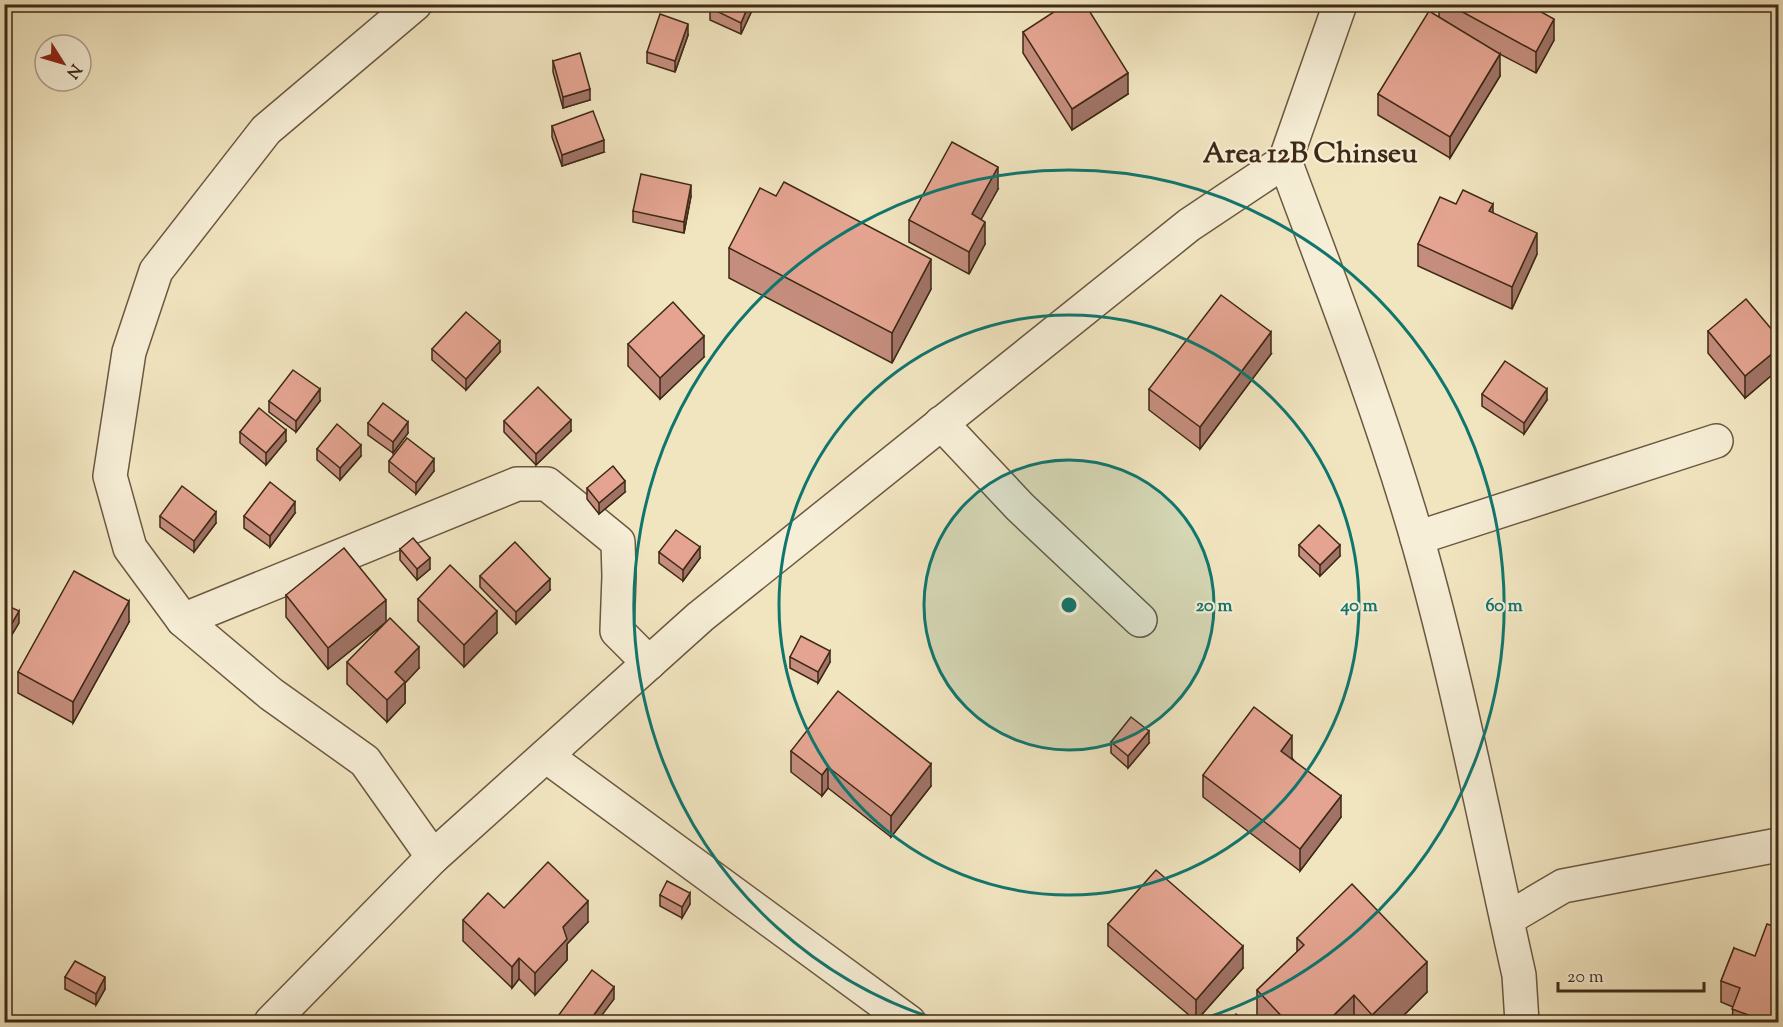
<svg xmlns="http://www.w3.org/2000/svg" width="1783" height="1027" viewBox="0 0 1783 1027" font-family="'Sorts Mill Goudy',serif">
<rect width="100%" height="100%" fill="#f1e5c0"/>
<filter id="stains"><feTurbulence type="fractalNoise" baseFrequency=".00333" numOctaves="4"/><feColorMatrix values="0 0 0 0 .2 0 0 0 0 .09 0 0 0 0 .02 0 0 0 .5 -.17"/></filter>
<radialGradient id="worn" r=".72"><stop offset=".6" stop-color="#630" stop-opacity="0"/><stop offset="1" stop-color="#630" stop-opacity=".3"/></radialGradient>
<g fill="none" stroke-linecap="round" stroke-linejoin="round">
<defs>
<g id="street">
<polyline points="415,4 266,130 156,271 129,352 110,476 130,548 183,620 271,694 365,761 433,857"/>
<path d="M1285 161C1331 285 1380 410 1417 538 1458 681 1486 829 1519 975L1522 1022"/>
<polyline points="941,423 1020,507 1140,620"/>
<polyline points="1417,538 1716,441"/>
<polyline points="183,620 517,484 547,484 618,542 619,576 617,631 649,663"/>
<polyline points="546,756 909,1022"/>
<polyline points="1507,919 1563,886 1778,845"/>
<polyline points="271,1022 433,857 700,617 1189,225 1285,161 1340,4"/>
</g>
</defs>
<use href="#street" stroke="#6b5840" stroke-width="36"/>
<use href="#street" stroke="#f6eed6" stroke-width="33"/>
</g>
<g fill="#c48d7d" stroke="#3e2916" stroke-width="1.5">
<polygon points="755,4 741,34 710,20 710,8"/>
<polygon points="1439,4 1527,4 1554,40 1536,73 1498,53 1500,76 1450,158 1378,115 1378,94 1439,18"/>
<polygon points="1779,4 1779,36 1772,34 1772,12"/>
<polygon points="1023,32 1128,94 1072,130 1023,53"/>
<polygon points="688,35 675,72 647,63 647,52"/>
<polygon points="553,61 590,100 563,108 553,72"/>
<polygon points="552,126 604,152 562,166 552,137"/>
<polygon points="998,189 981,219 985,244 969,274 909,242 909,220"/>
<polygon points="691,196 684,233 633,222 633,211"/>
<polygon points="776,196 931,289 892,363 729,278 729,248"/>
<polygon points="1456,204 1493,213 1537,254 1512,309 1418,266 1418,244"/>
<polygon points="1708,331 1779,338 1779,369 1745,398 1708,353"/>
<polygon points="628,344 704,357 660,399 628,366"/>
<polygon points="432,349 500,352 466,390 432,360"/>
<polygon points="1271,354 1200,449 1149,410 1149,389"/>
<polygon points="1482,394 1547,400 1524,434 1482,406"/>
<polygon points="269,401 320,401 296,432 269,412"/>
<polygon points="504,421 571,431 536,465 504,432"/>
<polygon points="368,423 408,433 393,453 368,435"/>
<polygon points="240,432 286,441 266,465 240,443"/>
<polygon points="317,449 361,456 340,480 317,460"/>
<polygon points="389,461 434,471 416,494 389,472"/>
<polygon points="587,488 625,492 599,514 587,499"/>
<polygon points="295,513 270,547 244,528 244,516"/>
<polygon points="160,516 216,523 194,552 160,527"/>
<polygon points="1299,545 1340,556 1320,576 1299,556"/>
<polygon points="400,549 430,569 417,580 400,560"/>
<polygon points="659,552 700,558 683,581 659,563"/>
<polygon points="480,576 550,590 516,624 480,587"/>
<polygon points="286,595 386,622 328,669 286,617"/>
<polygon points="418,599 497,633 464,667 418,621"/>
<polygon points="129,622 73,723 18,693 18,672"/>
<polygon points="790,657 830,662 818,683 790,668"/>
<polygon points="347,662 419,668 405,683 405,703 387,722 347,684"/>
<polygon points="1111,742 1149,743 1128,768 1111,753"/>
<polygon points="791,751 931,786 891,837 828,788 822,796 791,772"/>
<polygon points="1292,758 1341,817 1300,871 1203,797 1203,775"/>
<polygon points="660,895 690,904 682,918 660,906"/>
<polygon points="504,908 588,922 567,944 567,960 535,995 519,979 512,988 463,941 463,920"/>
<polygon points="1108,924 1243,968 1196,1021 1108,946"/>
<polygon points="1297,938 1427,992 1396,1023 1260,1023 1257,1020 1257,990 1297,952"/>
<polygon points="1734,948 1779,1023 1732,1023 1733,1007 1721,1002 1721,981"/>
<polygon points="65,977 105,989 96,1005 65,989"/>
</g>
<g fill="#a07366" stroke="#3e2916" stroke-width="1.5">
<polygon points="749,4 755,4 741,34 741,23"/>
<polygon points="1554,19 1554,40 1536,73 1536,52"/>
<polygon points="688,24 688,35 675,72 675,61"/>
<polygon points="1500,54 1500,76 1450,158 1450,137"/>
<polygon points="1128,73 1128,94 1072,130 1072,109"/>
<polygon points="590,89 590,100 563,108 563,97"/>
<polygon points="604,140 604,152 562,166 562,155"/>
<polygon points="998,167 998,189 972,236 972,214"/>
<polygon points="691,185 691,196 684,233 684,222"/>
<polygon points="1493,204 1493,225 1489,211"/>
<polygon points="985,222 985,244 969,274 969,252"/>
<polygon points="1537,233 1537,254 1512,309 1512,287"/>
<polygon points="931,259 931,289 892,363 892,333"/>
<polygon points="1271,332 1271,354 1200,449 1200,427"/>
<polygon points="704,336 704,357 660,399 660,378"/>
<polygon points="500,341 500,352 466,390 466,379"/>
<polygon points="1779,348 1779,369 1745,398 1745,376"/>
<polygon points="320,389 320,401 296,432 296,421"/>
<polygon points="1547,389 1547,400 1524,434 1524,423"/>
<polygon points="571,420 571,431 536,465 536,454"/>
<polygon points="408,422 408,433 393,453 393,442"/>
<polygon points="286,430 286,441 266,465 266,453"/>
<polygon points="361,445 361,456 340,480 340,468"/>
<polygon points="434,459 434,471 416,494 416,483"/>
<polygon points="625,481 625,492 599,514 599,503"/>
<polygon points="295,502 295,513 270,547 270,536"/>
<polygon points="216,512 216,523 194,552 194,541"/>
<polygon points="1340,545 1340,556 1320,576 1320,565"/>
<polygon points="700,547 700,558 683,581 683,570"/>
<polygon points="430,558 430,569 417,580 417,569"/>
<polygon points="550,579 550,590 516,624 516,612"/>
<polygon points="386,600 386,622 328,669 328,648"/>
<polygon points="129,601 129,622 73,723 73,702"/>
<polygon points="19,611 19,623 4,648 4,637"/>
<polygon points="497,611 497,633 464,667 464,645"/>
<polygon points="419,647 419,668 405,683 405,703 387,722 387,700 395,672"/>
<polygon points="830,651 830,662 818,683 818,672"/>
<polygon points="1149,731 1149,743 1128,768 1128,756"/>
<polygon points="1292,736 1292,758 1281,772 1281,751"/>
<polygon points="931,764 931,786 891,837 891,816"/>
<polygon points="828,767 828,788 822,796 822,775"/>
<polygon points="1341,796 1341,817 1300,871 1300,849"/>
<polygon points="690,893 690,904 682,918 682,907"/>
<polygon points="588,901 588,922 567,944 567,960 535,995 535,973 563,927"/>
<polygon points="1243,946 1243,968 1196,1021 1196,1000"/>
<polygon points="519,958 519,979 512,988 512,967"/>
<polygon points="1427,962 1427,992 1396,1023 1372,1023 1372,1015"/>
<polygon points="105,977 105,989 96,1005 96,994"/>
<polygon points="614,987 614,999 596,1023 588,1023"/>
<polygon points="1354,995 1354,1023 1326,1023"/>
</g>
<g fill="#e4a491" stroke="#3e2916" stroke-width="1.5">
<polygon points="712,4 749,4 741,23 710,8"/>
<polygon points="1066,4 1085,4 1128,73 1072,109 1023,32"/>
<polygon points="1448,4 1527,4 1554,19 1536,52"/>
<polygon points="1776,4 1779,4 1779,15 1772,12"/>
<polygon points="1429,11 1500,54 1450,137 1378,94"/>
<polygon points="660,14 688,24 675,61 647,52"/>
<polygon points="580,53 590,89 563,97 553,61"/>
<polygon points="593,111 604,140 562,155 552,126"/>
<polygon points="952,142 998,167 972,214 985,222 969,252 909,220"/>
<polygon points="641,174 691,185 684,222 633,211"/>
<polygon points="784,182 931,259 892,333 729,248 760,188 776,196"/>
<polygon points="1463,190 1493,204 1489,211 1537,233 1512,287 1418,244 1440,197 1456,204"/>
<polygon points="1221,295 1271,332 1200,427 1149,389"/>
<polygon points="1746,299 1779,338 1779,348 1745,376 1708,331"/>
<polygon points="673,302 704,336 660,378 628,344"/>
<polygon points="466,312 500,341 466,379 432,349"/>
<polygon points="1505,361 1547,389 1524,423 1482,394"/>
<polygon points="293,370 320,389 296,421 269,401"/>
<polygon points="538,387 571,420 536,454 504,421"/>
<polygon points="383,403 408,422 393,442 368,423"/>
<polygon points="259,408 286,430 266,453 240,432"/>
<polygon points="337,424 361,445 340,468 317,449"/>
<polygon points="407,438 434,459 416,483 389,461"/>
<polygon points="613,466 625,481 599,503 587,488"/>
<polygon points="270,482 295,502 270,536 244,516"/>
<polygon points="182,486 216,512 194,541 160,516"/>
<polygon points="1319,525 1340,545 1320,565 1299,545"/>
<polygon points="676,530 700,547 683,570 659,552"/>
<polygon points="413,538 430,558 417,569 400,549"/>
<polygon points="515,542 550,579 516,612 480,576"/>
<polygon points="344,548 386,600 328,648 286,595"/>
<polygon points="450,565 497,611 464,645 418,599"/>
<polygon points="74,571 129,601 73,702 18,672"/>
<polygon points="4,604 19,611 4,637"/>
<polygon points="390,618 419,647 395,672 405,682 387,700 347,662"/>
<polygon points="801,636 830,651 818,672 790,657"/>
<polygon points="838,691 931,764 891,816 828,767 822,775 791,751"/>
<polygon points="1254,707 1292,736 1281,751 1341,796 1300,849 1203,775"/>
<polygon points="1131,717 1149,731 1128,756 1111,742"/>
<polygon points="548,862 588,901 563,927 567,939 535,973 519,958 512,967 463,920 488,893 504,908"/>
<polygon points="1156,870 1243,946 1196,1000 1108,924"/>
<polygon points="667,881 690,893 682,907 660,895"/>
<polygon points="1352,884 1427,962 1372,1015 1354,995 1326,1023 1288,1023 1257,990 1304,945 1297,938"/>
<polygon points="1767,924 1779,928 1779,1016 1776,1023 1770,1023 1732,1009 1740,988 1721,981 1734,948 1755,956"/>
<polygon points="75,961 105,977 96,994 65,977"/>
<polygon points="592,970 614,987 588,1023 553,1023"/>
<polygon points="1236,1014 1248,1023 1231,1023"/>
</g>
<circle cx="1069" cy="605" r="145" fill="#0f766e" fill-opacity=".12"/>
<g fill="none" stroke="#0f766e" stroke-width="3">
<circle cx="1069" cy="605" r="145"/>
<circle cx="1069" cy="605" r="290"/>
<path d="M945 1022A435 435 0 1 1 1193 1022"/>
</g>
<g text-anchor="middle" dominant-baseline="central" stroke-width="4.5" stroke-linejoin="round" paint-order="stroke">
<g font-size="28" font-weight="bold" fill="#3e2916" stroke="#f6eed6">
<text x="1310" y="155">Area 12B Chinseu</text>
</g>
</g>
<circle cx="1069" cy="605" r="9" fill="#0f766e" stroke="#f6eed6" stroke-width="3"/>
<g font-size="18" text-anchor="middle" font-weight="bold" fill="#0f766e" stroke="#f6eed6" stroke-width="4.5" stroke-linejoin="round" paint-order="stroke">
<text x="1214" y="611">20 m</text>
<text x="1359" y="611">40 m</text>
<text x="1504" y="611">60 m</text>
</g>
<rect width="1783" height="1027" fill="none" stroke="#f1e5c0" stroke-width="24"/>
<rect x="6" y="6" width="1771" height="1015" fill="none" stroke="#3e2916" stroke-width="3"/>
<rect x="12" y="12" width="1759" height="1003" fill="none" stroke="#3e2916" stroke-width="1.5"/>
<g transform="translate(63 63) rotate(127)"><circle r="28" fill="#f6eed6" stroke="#ac9f89" stroke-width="1.5"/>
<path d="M0-4.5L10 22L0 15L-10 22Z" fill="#8f2418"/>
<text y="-9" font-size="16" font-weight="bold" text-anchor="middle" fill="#3e2916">N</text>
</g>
<path d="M1558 982v9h146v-9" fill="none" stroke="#3e2916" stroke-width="3"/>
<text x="1567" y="982" font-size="18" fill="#3e2916" stroke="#f6eed6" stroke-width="4.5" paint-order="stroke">20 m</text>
<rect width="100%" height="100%" filter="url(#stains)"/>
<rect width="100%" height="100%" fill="url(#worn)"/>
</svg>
